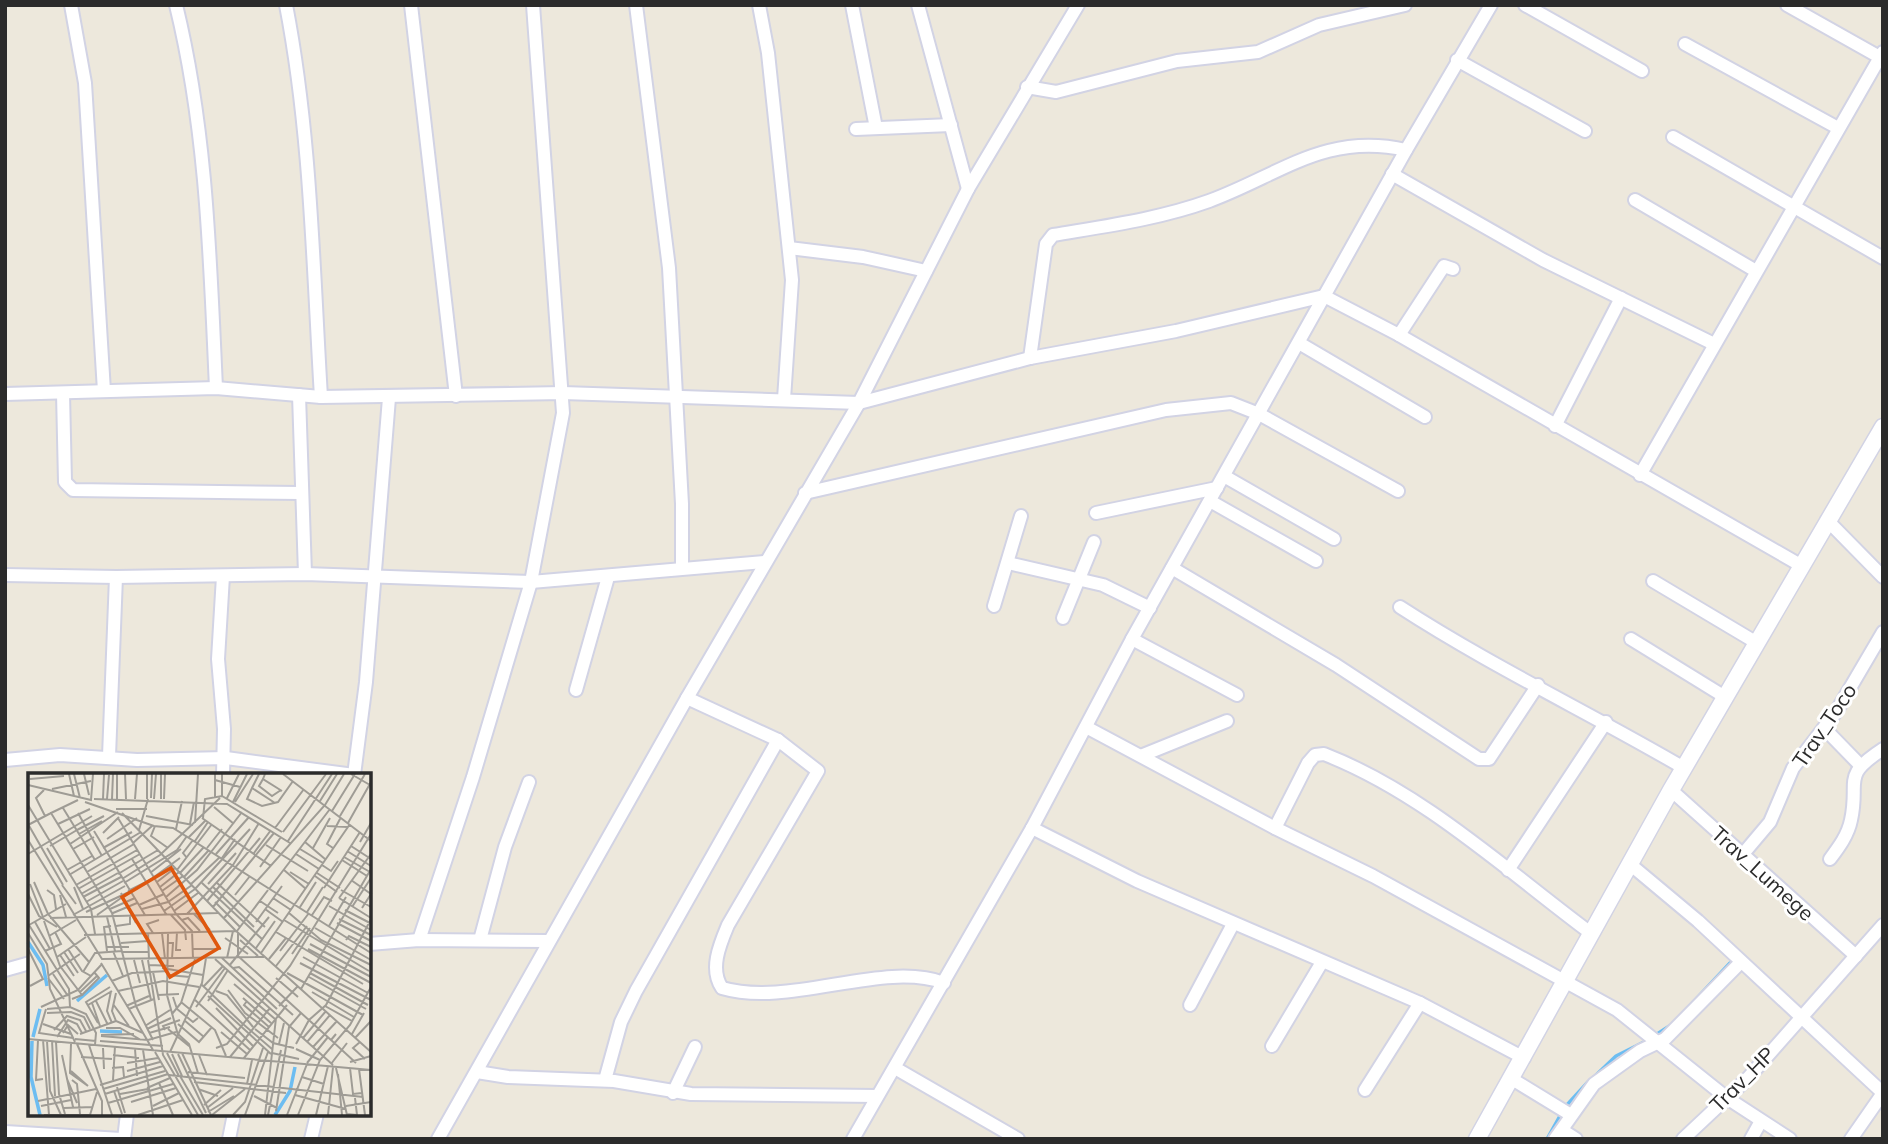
<svg xmlns="http://www.w3.org/2000/svg" width="1888" height="1144" viewBox="0 0 1888 1144" font-family="Mulish,sans-serif">
<rect width="100%" height="100%" fill="#ede8dc"/>
<g fill="none" stroke-linecap="round" stroke-linejoin="round">
<g stroke="#6dbdf1" stroke-width="3.5">
<polyline points="1684,1012 1730,963"/>
<polyline points="1654,1036 1671,1025"/>
<polyline points="1594,1077 1616,1056 1648,1040"/>
<polyline points="1565,1107 1588,1082"/>
<polyline points="1547,1139 1561,1114"/>
</g>
<defs>
<g id="minor">
<polyline points="71,5 85,83 104,391"/>
<path d="M176 5C207 132 210 259 216 388"/>
<path d="M286 5C311 134 313 267 321 397"/>
<polyline points="411,5 456,396"/>
<polyline points="636,5 669,268 682,504 682,568"/>
<polyline points="759,5 768,53 792,280 784,399"/>
<polyline points="852,5 876,128"/>
<polyline points="918,5 968,189"/>
<polyline points="1525,5 1642,71"/>
<polyline points="1787,5 1883,59"/>
<polyline points="1685,44 1838,128"/>
<polyline points="1457,60 1585,131"/>
<polyline points="1027,87 1056,92 1177,61 1258,52 1319,25 1405,5"/>
<polyline points="856,129 951,125"/>
<polyline points="1673,137 1883,258"/>
<polyline points="1392,174 1543,260 1714,344"/>
<polyline points="1635,200 1756,271"/>
<polyline points="789,248 863,257 926,271"/>
<polyline points="1399,335 1444,266 1453,269"/>
<polyline points="1299,343 1425,417"/>
<path d="M1030 358 1046 244 1053 235C1106 226 1159 219 1209 201 1280 175 1325 132 1406 150"/>
<polyline points="63,393 65,482 73,490 300,493"/>
<polyline points="5,394 216,388 321,397 563,393 859,403 1030,358 1176,331 1324,296 1399,335 1802,566"/>
<polyline points="299,395 305,574"/>
<polyline points="1555,426 1621,298"/>
<polyline points="1640,475 1883,52"/>
<polyline points="1224,476 1334,539"/>
<polyline points="805,493 1166,410 1231,403 1259,414 1398,491"/>
<polyline points="1210,501 1316,561"/>
<polyline points="1096,513 1217,488"/>
<polyline points="1827,520 1883,577"/>
<polyline points="1008,563 1103,585 1150,608"/>
<polyline points="1172,568 1336,665 1479,759 1489,759 1538,685"/>
<polyline points="5,575 116,577 305,574 531,582 765,562"/>
<polyline points="1653,581 1757,643"/>
<polyline points="994,606 1021,516"/>
<path d="M1400 607C1491 666 1590 713 1684 768"/>
<polyline points="1063,618 1094,542"/>
<polyline points="1132,639 1237,695"/>
<polyline points="1631,639 1725,697"/>
<polyline points="576,690 608,577"/>
<path d="M687 698 778 740 818 771 728 925C720 944 709 969 722 988 790 1008 883 960 944 983"/>
<polyline points="1086,727 1275,828 1373,876 1617,1010 1727,1098 1790,1139"/>
<polyline points="1824,728 1861,766"/>
<polyline points="1143,755 1227,721"/>
<polyline points="109,756 116,577"/>
<polyline points="5,760 60,755 137,760 226,758 354,775"/>
<polyline points="223,775 224,729 218,659 223,576"/>
<polyline points="354,775 366,682 389,398"/>
<polyline points="1671,790 1856,956"/>
<polyline points="1032,828 1137,881 1420,1003 1524,1058"/>
<path d="M1275 828 1308 763 1315 755 1324 754C1424 793 1507 871 1592 934"/>
<polyline points="1743,854 1770,822 1793,768 1836,712 1883,632"/>
<path d="M1830 859C1839 847 1848 835 1851 820 1860 780 1840 777 1883 749"/>
<polyline points="1631,865 1698,921 1883,1093"/>
<polyline points="1508,870 1606,722"/>
<polyline points="419,940 473,777 531,582 563,413 533,5"/>
<polyline points="480,940 505,847 529,782"/>
<polyline points="369,944 419,940 549,941"/>
<polyline points="5,970 30,963"/>
<polyline points="1190,1005 1233,924"/>
<polyline points="1272,1046 1322,962"/>
<polyline points="895,1068 1018,1139"/>
<polyline points="477,1072 508,1077 614,1081 691,1094 877,1096"/>
<polyline points="1512,1079 1571,1115"/>
<polyline points="605,1080 621,1022 636,991 778,740"/>
<polyline points="1365,1090 1420,1003"/>
<polyline points="673,1093 695,1047"/>
<polyline points="1562,1130 1576,1139"/>
<polyline points="5,1132 121,1139"/>
<polyline points="124,1139 127,1114"/>
<polyline points="229,1139 234,1114"/>
<polyline points="311,1139 317,1114"/>
<polyline points="438,1139 687,698 859,403 968,189 1078,5"/>
<polyline points="853,1139 1032,828 1132,639 1406,150 1491,5"/>
<polyline points="1555,1139 1594,1084 1640,1051 1665,1039 1741,962"/>
<polyline points="1683,1139 1748,1078 1883,925"/>
<polyline points="1751,1139 1761,1121"/>
<polyline points="1851,1139 1883,1093"/>
</g>
<polyline id="tertiary" points="1477,1139 1671,790 1883,427"/>
</defs>
<use href="#minor" stroke="#d2d3e4" stroke-width="16"/>
<use href="#tertiary" stroke="#d2d3e4" stroke-width="19"/>
<use href="#minor" stroke="#fff" stroke-width="12"/>
<use href="#tertiary" stroke="#fff" stroke-width="16"/>
</g>
<g text-anchor="middle" dominant-baseline="central" stroke-width="6" stroke-linejoin="round" paint-order="stroke">
<g font-size="21" fill="#2b2b2b" stroke="#fff">
<text transform="translate(1824 725) rotate(-56)">Trav_Toco</text>
<text transform="translate(1763 873) rotate(42)">Trav_Lumege</text>
<text transform="translate(1742 1079) rotate(-45)">Trav_HP</text>
</g>
</g>
<g transform="translate(28 773)">
<rect width="343" height="343" fill="#ede8dc"/>
<path fill="none" stroke="#6dbdf1" stroke-width="3.5" d="M0 169 15 192 19 213M49 228 79 202M72 258 94 259M5 264 12 236M4 268 3 304 12 342M247 342 262 318 267 294"/>
<path fill="none" stroke="#9f9c95" stroke-width="2" d="M41 1 46 23M46 1 52 25M56 1 61 22M89 1V26M97 1 98 26M194 1V23M231 1 224 15 247 30M237 1 235 6 254 18M255 1 343 68M323 1 342 12M2 6 36 3M235 6 231 13 244 23 253 17M187 7 212 14M0 12 63 27 65 1M224 15 219 26 234 33 250 29 265 8M24 16 63 8M16 17 8 25 17 43M123 25 124 1M187 25V1M199 25 211 1M66 26 199 31 262 70M75 26 76 1M79 26 81 2M84 26 85 1M107 26 109 1M119 26V1M126 26 128 1M133 26V1M136 26 137 1M50 27 23 40 84 140 108 233 101 236 125 277M292 28 309 1M57 29 126 53 145 55 343 180M205 29 219 1M207 29 225 1M0 32 63 136 67 161M186 34 206 51M35 35 67 87M88 36H119M304 38 327 1M50 40 74 83M94 40 207 157 343 279M118 43 165 52M312 43 337 1M90 45 148 141 164 158 165 186M174 45 243 93M175 45 177 26 194 23 254 59M167 50 170 1M320 50 343 9M0 51 35 112M30 51 62 36M162 51 166 29M0 52 23 40M127 53 123 63 140 75M299 53 320 54M247 55 276 16M148 56 154 28M49 57 76 43M111 57 120 26M66 58 117 142M255 59 298 1M75 60 91 44M51 61 74 48M161 64 178 47M79 66 109 45M0 67 74 186 236 184M167 68 180 49M260 68 304 1M277 69 297 86M332 69 343 50M105 70 124 53M42 71 90 39M238 72 280 98M22 73 49 57M323 73 343 86M19 75 39 109M75 75 104 59M179 75 194 56M285 75 302 45M305 75 299 71 313 44M45 76 66 64M272 76 295 90M319 78 343 93M226 80 243 57M0 81 64 43M188 81 221 44M268 81 291 96M316 84 342 99M159 85 155 80 165 67M194 85 207 66M104 86 138 141M314 87 339 103M294 92 303 98 310 88M232 94 253 64M39 97 64 83M149 97 184 51M256 97 278 116M59 99 106 71M262 99 281 111M122 100 153 76M152 100 176 74M289 100 312 115M90 101 130 77M41 102 113 59M287 103 309 119M126 104 152 85M156 104 181 77M94 106 132 82 192 25M323 107 343 121 334 135M6 109 20 141 61 189M129 109 147 95M188 109 237 154M96 110 149 77 159 63M174 110 234 166M2 111 15 144M163 111 192 84M180 111 208 80M34 112 48 131M48 112 109 77M184 113 226 154M46 114 55 136M132 114 151 99M296 115 332 59M50 116 112 81M167 116 222 56M241 116 302 36M19 117 26 122 28 136M313 117 343 134M100 118 126 105M134 118 155 103M93 120 108 150M0 121 11 143 29 154M53 121 90 100M32 122 38 144M207 122 222 103M55 124 93 104M138 124 169 97 214 39M175 124 205 92 231 50M245 125 263 137M311 125 343 81M311 125 343 145M179 128 232 65M232 128 250 140M58 129 95 108M187 129 212 154M111 132 136 121M301 133 343 157M185 134 246 60M272 134 288 109M324 134 343 105M82 136 107 125M114 136 140 129 164 112M237 136 255 149M317 137 342 150M136 138 167 116M146 138 170 120M58 139 101 119M279 139 295 114M85 140 109 130M261 140 293 167 343 192M159 141 175 124M166 141 182 157M45 142 97 113M69 142 93 125M143 142 157 157 158 167M284 142 296 124 304 128M79 144 87 178M22 145 190 140M196 145 297 32 316 1M311 146 343 162M154 147 160 145 172 158M256 147 341 198M16 148 32 193 54 222 44 226M7 149 22 176M228 149 254 113M309 150 343 168M1 152 41 216 42 234M1 152 38 131M88 153 102 151V142M301 153 318 124M287 155 343 187M209 158 240 117M149 159 148 177H153M210 159V183L303 267M248 159 335 211M0 160 19 191 22 216 47 269M120 160 121 187M125 160 119 151 131 147M134 160 137 186M140 160 139 222 150 262M56 162 208 158M21 163 48 147M197 165 220 181M212 167 230 183M318 167 321 163 343 174M93 170 120 168M140 170H145L144 186M282 171 343 204M79 174H101M228 175 247 148M0 176 15 206 2 213M40 176 54 198 63 203M164 176H193M280 176 343 210M17 178 33 171 27 159M79 178 76 154 83 153M85 178 95 203M252 178 281 140M36 179 50 200M95 179H121M233 180 322 51M264 181 282 155M32 182 46 203M29 184 58 164M275 184 340 220M194 185 249 236M199 185 205 158M187 186 305 292M241 186 258 165M106 187 112 210M114 187 123 227M120 187 135 282 170 342M73 190 101 236M272 190 343 227M121 192 146 193M201 193 241 144M248 193 279 153M134 195 175 202M205 195 211 194 265 242M55 199 67 180 94 178M125 199 131 227M259 200 335 242M282 200 340 232M25 201 40 223M140 202 162 204M20 203 52 181M281 204 338 236M20 205 36 226M248 205 270 224M84 208 104 200 140 198M173 211 215 251M206 211 247 246M176 213 195 193M273 216 343 96M200 217 217 240 250 265M83 218 79 238 84 250M90 218 135 208 171 214M188 218 199 222 225 254M52 219 69 203M284 219 326 244M88 220 84 238 88 248 115 260M54 222 71 205 66 199M130 222 151 221M180 223 243 281M145 224 149 236 165 249 170 245M215 225 243 250M166 226 222 277M68 228 80 252M180 228 200 197M219 228 216 232 241 254M153 229 187 257 198 283M64 230 72 253M85 231 101 253M60 232 84 218M98 233 121 223M251 233 270 213M297 233 324 248M13 234 50 217 74 191M168 234 197 195M188 235 225 273M18 236 11 260 45 265M19 236 42 234 58 241 68 260 67 272M19 240 43 239 56 244 62 256M144 241 153 230 167 186M156 247 176 264M70 250 58 229 82 214M15 251 43 261M150 251 171 269 184 254M215 251 244 276M117 253 142 237M78 255H92L113 267M119 256 143 245M140 256 161 273M227 256 245 270 266 275M26 257 39 243 52 247 58 258M137 257 135 253 152 247M193 259 219 281M35 260 40 252 50 261M121 260 142 254M52 261 88 248M150 261 161 271 170 300M308 261 303 267 328 290M324 261 336 240M73 262 106 261M73 263 120 267 148 259M29 264 40 247 49 251 54 260M275 265 298 238M327 265 343 248M0 266 343 297M47 266 68 268M10 267 8 307 15 306M15 267 21 342M125 267 108 233 126 226M19 268 22 318 33 342M24 268 27 323M72 268 135 273M28 269 31 321 37 341M279 269 302 242M332 269 325 275 337 286M43 271 42 300 60 313M49 271 74 328V342M251 271 256 250M268 271 281 247 298 232 343 146M61 272 84 342M285 274 309 248M75 275 76 296M188 275 199 271 262 193 343 61M107 276 109 303M268 276 292 287M115 277 125 342M127 279 164 342M142 279 174 210 178 185M139 280 151 303M154 280 183 342M244 280 271 286M144 281 154 303M150 281 178 340M34 282 45 334M85 282 111 285M171 282 179 302M53 284 84 286M202 284 242 235M216 285 259 232M322 289 343 283M99 290 130 285M279 290 300 264M303 291 319 270M84 295 95 294 96 304M308 295 319 342M322 295 325 321 334 320M331 296 337 342M43 298 60 313M99 298 132 289M160 299 217 305M310 301 314 342M141 302 335 324M152 303 175 342M274 304 296 311M39 306 49 330M44 307 49 311 52 341M85 307 87 273M166 309 258 320M131 310 145 342M219 311 224 287M72 312 135 293M89 314 97 340M119 315 142 305M75 316 137 298M170 316 190 323M86 318 94 341M77 321 140 301M92 321 120 316M267 322 318 336M226 323 249 335M10 328 68 316M103 329 148 315M80 330 145 311M176 332 193 317M13 333 43 327M125 333 151 320M318 333 343 329M36 335 65 334M179 335 205 315M248 338 261 254 273 240M180 339 206 323M319 341 329 342 327 325M16 342H62M62 342 69 319M110 342 155 327M184 342 217 316M205 342 217 329 235 275M217 342 240 279M237 342 248 245M240 342 253 277M259 342 279 291M270 342 292 287 322 252 343 214M288 342 300 293M300 342 305 294"/>
<path fill="#df570e" fill-opacity="0.15" stroke="#df570e" stroke-width="3.5" d="M143 95 191 175 142 204 94 124Z"/>
<rect width="343" height="343" fill="none" stroke="#2b2b2b" stroke-width="3.5"/>
</g>
<rect width="1888" height="1144" fill="none" stroke="#2b2b2b" stroke-width="14"/>
</svg>
